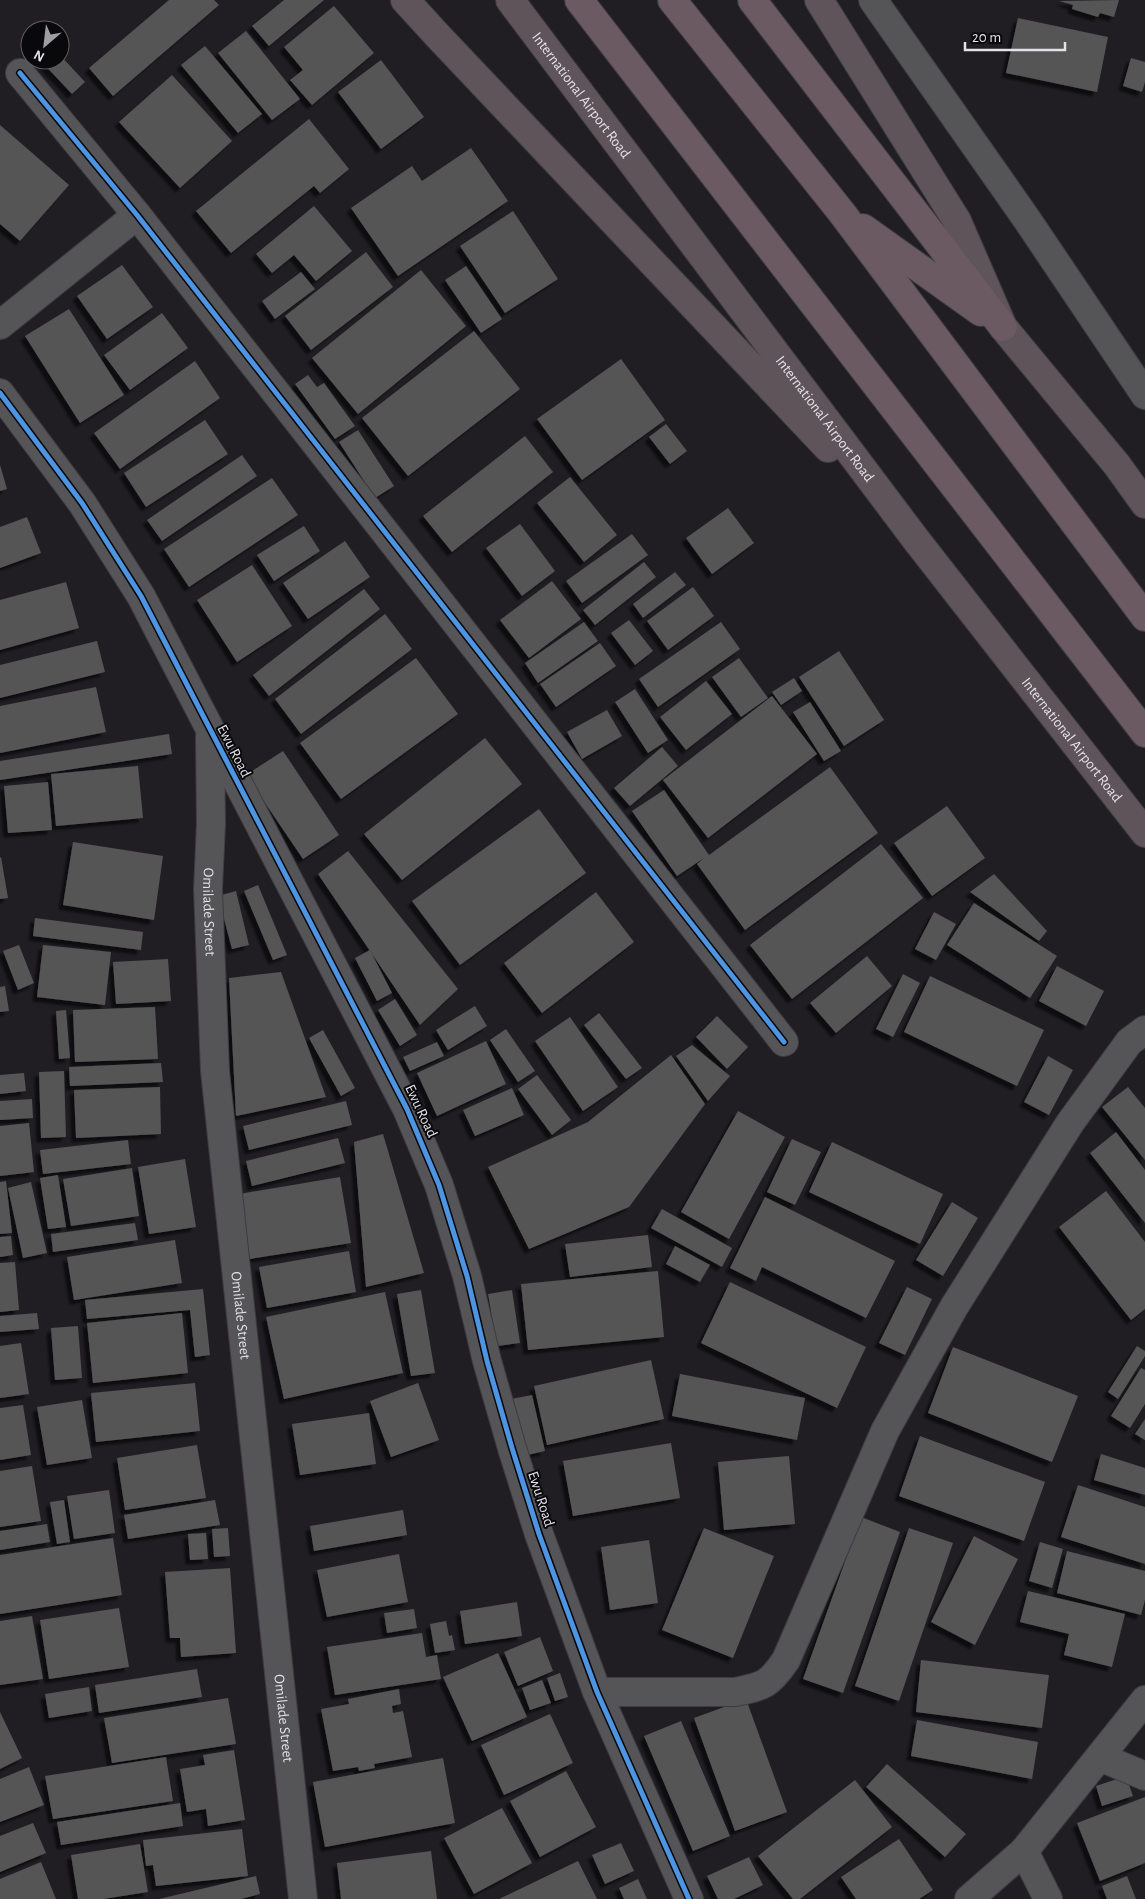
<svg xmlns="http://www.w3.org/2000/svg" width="1145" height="1899" viewBox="0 0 1145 1899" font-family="'Alegreya Sans',sans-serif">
<defs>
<filter id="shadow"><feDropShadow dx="-4.5" dy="4.5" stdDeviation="1" flood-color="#0009"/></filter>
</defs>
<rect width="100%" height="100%" fill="#201e23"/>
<g fill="#565456" filter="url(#shadow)">
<polygon points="169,0 214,0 219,5 113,96 89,68"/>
<polygon points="284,0 324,0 269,46 252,26"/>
<polygon points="1119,0 1114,17 1100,13 1098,17 1072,9 1073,5 1059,1"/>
<polygon points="334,6 374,53 312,105 290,80 303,70 284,47"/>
<polygon points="1018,18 1108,37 1097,92 1006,73"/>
<polygon points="246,31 300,99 272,120 218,53"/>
<polygon points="205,46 262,114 238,133 181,65"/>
<polygon points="60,55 85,82 72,94 40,60 60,60"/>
<polygon points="1131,58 1145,62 1145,82 1142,92 1123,86"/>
<polygon points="381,60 424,117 381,149 338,92"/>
<polygon points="172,75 232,141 180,188 119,122"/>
<polygon points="309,119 349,169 320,193 314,186 231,253 196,211"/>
<polygon points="0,125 69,185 20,241 0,224"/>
<polygon points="471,148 508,201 398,276 351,208 412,166 422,181"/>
<polygon points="314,206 352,251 316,281 294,255 272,273 256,254"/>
<polygon points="513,211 558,279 505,313 460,246"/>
<polygon points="366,252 393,287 311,350 285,316"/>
<polygon points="122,265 153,307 107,339 77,296"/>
<polygon points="466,266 502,319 481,333 445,280"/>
<polygon points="421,270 466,326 358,414 312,358"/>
<polygon points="301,272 315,289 275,319 262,301"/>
<polygon points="69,309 124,395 80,423 25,336"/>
<polygon points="162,313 188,348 130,390 104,355"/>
<polygon points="474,331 520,389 408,476 362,418"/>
<polygon points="621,359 665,420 582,480 537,419"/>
<polygon points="195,361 220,398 120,469 94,433"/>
<polygon points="308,375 317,387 324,383 355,426 335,439 295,384"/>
<polygon points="205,420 228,454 146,507 124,473"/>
<polygon points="666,424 687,451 670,464 649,437"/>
<polygon points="358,430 394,486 375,498 339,442"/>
<polygon points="525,436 553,472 452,552 423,516"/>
<polygon points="242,455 257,476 162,541 147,520"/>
<polygon points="0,465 7,489 0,491"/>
<polygon points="570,477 617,535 584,562 537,503"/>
<polygon points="272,478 298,515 189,587 164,549"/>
<polygon points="728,508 754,543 712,574 686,538"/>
<polygon points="27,517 41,553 0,568 0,527"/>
<polygon points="520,524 555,571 522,596 486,548"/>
<polygon points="304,526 320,551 274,581 257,555"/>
<polygon points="632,534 648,555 582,603 566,581"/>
<polygon points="345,541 370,577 308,619 283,583"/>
<polygon points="644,562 656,577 595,625 583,610"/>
<polygon points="252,565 292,626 237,662 197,600"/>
<polygon points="675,572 686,585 643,618 633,604"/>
<polygon points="552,581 581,619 529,658 500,620"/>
<polygon points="66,582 79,628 0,650 0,600"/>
<polygon points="693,587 714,616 668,650 647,621"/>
<polygon points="364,589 380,609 269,696 253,675"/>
<polygon points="385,614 412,649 301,734 275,699"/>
<polygon points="629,620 653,651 635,665 611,633"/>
<polygon points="584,622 598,641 538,683 525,663"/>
<polygon points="721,622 740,649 658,707 639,679"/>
<polygon points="97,641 105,672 0,698 0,665"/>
<polygon points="600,643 616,666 556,707 540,684"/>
<polygon points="839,651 884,720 844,746 799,677"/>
<polygon points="416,658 458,714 341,799 300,743"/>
<polygon points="739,658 768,698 741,717 712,677"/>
<polygon points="794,678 802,691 781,705 772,692"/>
<polygon points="706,681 732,714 686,750 660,717"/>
<polygon points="96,687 106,732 0,753 0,706"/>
<polygon points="635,689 668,740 648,753 615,702"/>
<polygon points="772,696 817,754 708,838 663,780"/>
<polygon points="810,702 841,751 824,761 793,712"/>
<polygon points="607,710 622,736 582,759 567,732"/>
<polygon points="169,734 172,754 0,780 0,761"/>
<polygon points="485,738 522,784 402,880 364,834"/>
<polygon points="662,747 678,766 630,806 614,788"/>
<polygon points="283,751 339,835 303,859 246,775"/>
<polygon points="138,766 143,818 56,826 51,774"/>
<polygon points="830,767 878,833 745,930 697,864 704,858 677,876 632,811 664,790 709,855"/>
<polygon points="48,782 52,830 8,833 4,786"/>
<polygon points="947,806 985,858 932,896 894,843"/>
<polygon points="539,809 586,873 460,965 412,901"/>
<polygon points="73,842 163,856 154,920 63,905"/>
<polygon points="881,844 923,898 792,999 750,945"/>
<polygon points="348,851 458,989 420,1025 318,874"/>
<polygon points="1,857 8,898 0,899 0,858"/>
<polygon points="994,874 1047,931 1039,941 970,892"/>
<polygon points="258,885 287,955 273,960 244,891"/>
<polygon points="236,891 249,945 232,949 218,896"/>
<polygon points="596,892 634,942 542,1013 504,963"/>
<polygon points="974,903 1057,956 1030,998 947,945"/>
<polygon points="934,912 956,924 936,960 915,949"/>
<polygon points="35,918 143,932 141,950 33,936"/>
<polygon points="19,945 34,983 18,990 3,951"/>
<polygon points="43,945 111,952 105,1005 37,997"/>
<polygon points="370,950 392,993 377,1001 355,958"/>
<polygon points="867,956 892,986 836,1033 810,1003"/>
<polygon points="168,959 171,1001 116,1004 113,962"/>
<polygon points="1057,966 1104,991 1086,1026 1039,1001"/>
<polygon points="281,972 326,1097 236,1116 229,978"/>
<polygon points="903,974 920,983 893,1037 876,1029"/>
<polygon points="930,976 1044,1030 1017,1086 904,1032"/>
<polygon points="5,986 9,1011 0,1012 0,987"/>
<polygon points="395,999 417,1035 400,1046 378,1010"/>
<polygon points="475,1006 487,1026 448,1050 436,1030"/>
<polygon points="155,1007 158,1059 75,1062 73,1010"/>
<polygon points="66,1010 70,1058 59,1059 56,1011"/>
<polygon points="599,1013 642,1068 626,1079 584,1025"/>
<polygon points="717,1016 748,1047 727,1069 696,1037"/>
<polygon points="570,1017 618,1087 583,1111 535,1041"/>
<polygon points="506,1029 535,1071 518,1082 490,1040"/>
<polygon points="323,1030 355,1088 341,1096 309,1038"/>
<polygon points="486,1041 506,1084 437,1116 417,1073"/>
<polygon points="437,1042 444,1056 410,1071 403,1057"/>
<polygon points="692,1045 730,1076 708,1101 676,1056"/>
<polygon points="671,1055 705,1104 629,1207 529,1249 488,1167 588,1122"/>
<polygon points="1048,1056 1073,1070 1049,1115 1024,1102"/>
<polygon points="161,1063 163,1082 70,1086 69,1067"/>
<polygon points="64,1071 66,1137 41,1138 39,1072"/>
<polygon points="24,1073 26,1091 0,1094 0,1075"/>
<polygon points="537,1075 571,1120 552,1135 518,1089"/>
<polygon points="160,1087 161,1134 76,1138 74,1090"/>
<polygon points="1128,1087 1145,1108 1145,1160 1102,1107"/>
<polygon points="512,1088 524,1115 475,1136 463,1110"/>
<polygon points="32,1099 33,1118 0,1120 0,1101"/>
<polygon points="346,1101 352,1125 249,1150 243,1126"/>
<polygon points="738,1111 785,1137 729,1239 681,1212"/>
<polygon points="29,1123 34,1172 0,1176 0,1126"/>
<polygon points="1116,1132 1145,1170 1145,1223 1090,1153"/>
<polygon points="383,1134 424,1273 366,1287 354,1142"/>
<polygon points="338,1138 345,1163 252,1186 246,1161"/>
<polygon points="792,1139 821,1152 795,1205 767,1192"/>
<polygon points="128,1140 131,1164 43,1174 40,1150"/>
<polygon points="832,1142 943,1194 920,1244 809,1192"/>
<polygon points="185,1159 196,1227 149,1234 138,1167"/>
<polygon points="132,1168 139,1216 71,1226 63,1179"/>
<polygon points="58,1175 66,1227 48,1229 40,1178"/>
<polygon points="340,1177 351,1243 250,1259 239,1194"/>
<polygon points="6,1181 12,1233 0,1234 0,1182"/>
<polygon points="31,1182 47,1253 23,1258 8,1188"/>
<polygon points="1106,1191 1145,1242 1145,1309 1131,1320 1059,1227"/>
<polygon points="765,1197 895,1261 866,1318 762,1267 756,1281 730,1268"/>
<polygon points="952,1202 978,1218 943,1276 916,1260"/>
<polygon points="662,1209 732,1248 722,1267 651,1228"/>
<polygon points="135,1223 138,1240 53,1252 51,1234"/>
<polygon points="648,1235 652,1267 570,1277 565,1244"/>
<polygon points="11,1236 13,1255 0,1257 0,1237"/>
<polygon points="175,1240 182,1283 74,1300 67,1257"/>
<polygon points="675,1246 710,1265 700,1282 666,1264"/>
<polygon points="349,1251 356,1292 267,1308 259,1267"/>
<polygon points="15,1262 19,1310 0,1312 0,1263"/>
<polygon points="658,1271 664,1337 528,1350 521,1284"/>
<polygon points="730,1282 866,1347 837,1408 701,1343"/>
<polygon points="907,1287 932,1299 905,1355 879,1343"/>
<polygon points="203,1289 210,1355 195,1357 190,1310 87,1319 85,1300"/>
<polygon points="421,1290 435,1373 411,1376 397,1294"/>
<polygon points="512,1290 520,1343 497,1346 488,1294"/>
<polygon points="385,1292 403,1373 284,1399 266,1317"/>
<polygon points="37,1313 39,1329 0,1332 0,1316"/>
<polygon points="182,1313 188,1373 93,1383 87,1323"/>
<polygon points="78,1326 82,1378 55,1380 51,1328"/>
<polygon points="21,1343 29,1394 0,1398 0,1346"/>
<polygon points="1137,1346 1145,1351 1145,1356 1118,1399 1108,1392"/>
<polygon points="953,1347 1078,1396 1052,1462 928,1413"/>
<polygon points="651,1360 664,1419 547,1445 534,1386"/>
<polygon points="1141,1368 1145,1370 1145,1404 1130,1428 1111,1416"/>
<polygon points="680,1374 805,1398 797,1440 672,1416"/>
<polygon points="195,1383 200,1431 96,1442 91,1393"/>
<polygon points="418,1383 439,1440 391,1457 370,1401"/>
<polygon points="532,1395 545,1451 523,1456 511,1399"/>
<polygon points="82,1400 92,1458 47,1465 37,1407"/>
<polygon points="23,1405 31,1455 0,1460 0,1408"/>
<polygon points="369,1413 376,1464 300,1475 292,1424"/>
<polygon points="1145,1419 1145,1440 1135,1434"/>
<polygon points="920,1436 1045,1482 1024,1541 899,1496"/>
<polygon points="671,1443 680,1498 573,1516 563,1461"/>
<polygon points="197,1445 206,1498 125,1510 117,1458"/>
<polygon points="1101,1454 1145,1468 1145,1495 1094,1480"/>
<polygon points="789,1456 795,1524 724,1530 718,1462"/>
<polygon points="32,1466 41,1521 0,1527 0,1471"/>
<polygon points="1078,1485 1145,1507 1145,1564 1061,1537"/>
<polygon points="109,1490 115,1533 74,1539 67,1496"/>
<polygon points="64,1500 70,1542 57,1544 50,1502"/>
<polygon points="215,1500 220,1525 128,1539 124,1515"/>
<polygon points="403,1510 407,1535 314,1551 310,1526"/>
<polygon points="861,1517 900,1532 843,1693 803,1679"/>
<polygon points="47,1524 50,1542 0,1550 0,1531"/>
<polygon points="228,1528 230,1556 214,1557 212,1529"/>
<polygon points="704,1528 774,1556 733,1658 662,1630"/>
<polygon points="909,1528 953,1543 899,1701 855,1686"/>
<polygon points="206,1533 208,1559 190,1560 188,1534"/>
<polygon points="974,1536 1018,1559 975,1645 931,1622"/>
<polygon points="113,1538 122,1595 0,1614 0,1555"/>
<polygon points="649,1540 658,1603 610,1610 601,1547"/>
<polygon points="1040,1542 1063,1549 1052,1588 1029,1581"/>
<polygon points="1067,1551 1145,1571 1145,1600 1141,1615 1057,1593"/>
<polygon points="399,1554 408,1602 327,1617 317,1570"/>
<polygon points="230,1568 236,1653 181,1657 180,1638 170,1638 165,1572"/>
<polygon points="1028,1591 1125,1614 1112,1667 1064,1655 1069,1634 1020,1622"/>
<polygon points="517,1602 522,1636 465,1644 460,1611"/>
<polygon points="119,1608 129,1667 49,1679 40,1620"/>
<polygon points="414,1609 417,1628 387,1633 384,1613"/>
<polygon points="32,1616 43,1679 0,1685 0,1621"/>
<polygon points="446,1621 449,1636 452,1635 455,1650 435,1653 430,1624"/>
<polygon points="422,1633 426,1657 437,1655 441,1679 335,1695 327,1647"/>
<polygon points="540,1637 553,1671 518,1686 504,1652"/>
<polygon points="498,1653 527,1717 472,1741 443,1677"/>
<polygon points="921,1660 1049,1675 1042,1728 916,1712"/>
<polygon points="197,1669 202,1697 99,1713 95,1685"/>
<polygon points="560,1673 568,1697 555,1701 547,1678"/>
<polygon points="542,1680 551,1703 530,1710 522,1688"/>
<polygon points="89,1687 92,1711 49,1718 45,1694"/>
<polygon points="399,1689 401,1704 392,1706 393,1713 403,1711 412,1757 374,1764 375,1768 359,1771 358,1767 333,1771 321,1709 349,1704 348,1699"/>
<polygon points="228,1698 236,1744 112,1763 104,1718"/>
<polygon points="746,1699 787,1812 735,1831 694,1718"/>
<polygon points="0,1712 22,1758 0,1769"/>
<polygon points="550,1714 573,1763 504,1795 481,1745"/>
<polygon points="917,1720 1038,1742 1032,1779 911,1756"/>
<polygon points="681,1721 730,1836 693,1851 644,1736"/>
<polygon points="234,1750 245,1820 208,1826 206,1809 187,1812 180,1769 205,1765 203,1755"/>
<polygon points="166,1757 173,1801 53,1819 45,1776"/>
<polygon points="443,1758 455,1823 325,1847 313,1782"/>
<polygon points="887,1764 966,1834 945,1857 866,1787"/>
<polygon points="29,1767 44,1805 0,1822 0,1779"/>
<polygon points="566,1771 596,1827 540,1857 510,1801"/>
<polygon points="1126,1776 1133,1796 1102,1806 1096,1786"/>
<polygon points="855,1780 892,1827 800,1899 793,1899 758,1856"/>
<polygon points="1145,1797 1145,1863 1100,1881 1077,1823"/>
<polygon points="180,1803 183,1826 61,1845 57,1822"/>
<polygon points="502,1808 532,1863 474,1894 444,1838"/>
<polygon points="33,1823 46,1853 0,1872 0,1836"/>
<polygon points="242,1829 248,1876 156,1886 153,1865 146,1866 143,1840"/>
<polygon points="899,1839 933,1890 919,1899 856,1899 841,1877"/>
<polygon points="621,1843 634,1871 605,1884 592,1855"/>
<polygon points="140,1844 148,1892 103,1899 78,1899 71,1855"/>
<polygon points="431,1851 437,1899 341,1899 337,1863"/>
<polygon points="749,1857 763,1885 734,1899 718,1899 707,1876"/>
<polygon points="578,1861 597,1899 499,1899"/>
<polygon points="41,1862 56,1899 0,1899 0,1879"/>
<polygon points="256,1876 260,1894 241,1899 159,1899"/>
<polygon points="1127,1876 1136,1899 1107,1899 1102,1886"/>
<polygon points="638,1879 647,1899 624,1899 619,1888"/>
</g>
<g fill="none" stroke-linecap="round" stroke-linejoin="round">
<defs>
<g id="minor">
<polyline points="873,0 1028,221 1145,395"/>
<polyline points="20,73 137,215 784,1042"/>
<polyline points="0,325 137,215"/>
<polyline points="0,393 82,503 141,596 407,1109 439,1185 467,1276 487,1361 512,1448 539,1534 597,1692 689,1899"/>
<path id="s1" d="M210 737 211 824 208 889 215 1071 303 1899"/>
<path d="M597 1692H735C764 1686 769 1685 786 1660L885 1431 954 1307 1070 1123 1129 1042 1145 1030"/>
<polyline points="1100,1757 1145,1776"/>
<polyline points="1024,1851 1048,1899"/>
<polyline points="969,1899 1024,1851 1145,1700"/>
</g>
<g id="major">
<polyline points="405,0 437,35 828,448"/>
<path id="s2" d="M510 0 917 541 1145 833"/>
<polyline points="819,0 957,221 1003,327 1117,465 1145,504"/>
</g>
<g id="highway">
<polyline points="579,0 1145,733"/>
<polyline points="672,0 842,213 1145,617"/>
<polyline points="752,0 1003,327"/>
<polyline points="863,228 981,312"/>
</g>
</defs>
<use href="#minor" stroke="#3d3c40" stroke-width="30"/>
<use href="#major" stroke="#3d3c40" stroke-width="30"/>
<use href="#highway" stroke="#3d3c40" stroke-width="30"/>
<use href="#minor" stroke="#555457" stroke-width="28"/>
<use href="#major" stroke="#5f5459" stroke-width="28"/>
<use href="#highway" stroke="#6b5a61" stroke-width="28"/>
<defs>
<g id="cycleway">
<polyline points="20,73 137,215 784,1042"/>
<polyline points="0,393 82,503 141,596 407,1109 439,1185 467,1276 487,1361 512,1448 539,1534 597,1692 689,1899"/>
</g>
</defs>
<use href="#cycleway" stroke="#09080a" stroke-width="8"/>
<use href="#cycleway" stroke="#4d94e3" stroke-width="5"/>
</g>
<g text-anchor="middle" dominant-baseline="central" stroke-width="4" stroke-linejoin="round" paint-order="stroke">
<g font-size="15" fill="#e3e2e7" stroke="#09080a">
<text stroke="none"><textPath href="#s2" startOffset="119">International Airport Road</textPath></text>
<text stroke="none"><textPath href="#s2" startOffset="524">International Airport Road</textPath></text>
<text stroke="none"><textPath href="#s2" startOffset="929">International Airport Road</textPath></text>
<text transform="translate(234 751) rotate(63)">Ewu Road</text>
<text stroke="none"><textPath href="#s1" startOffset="175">Omilade Street</textPath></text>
<text transform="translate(421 1111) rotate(65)">Ewu Road</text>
<text stroke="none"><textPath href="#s1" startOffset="580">Omilade Street</textPath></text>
<text transform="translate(541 1499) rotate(72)">Ewu Road</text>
<text stroke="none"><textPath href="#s1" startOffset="985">Omilade Street</textPath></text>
</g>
</g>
<g transform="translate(45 45) rotate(208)"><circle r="24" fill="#09080a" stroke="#605f62"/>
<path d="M0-4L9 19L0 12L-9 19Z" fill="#9f9da2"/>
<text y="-8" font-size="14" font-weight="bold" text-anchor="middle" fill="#e3e2e7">N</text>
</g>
<path d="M965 42v8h100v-8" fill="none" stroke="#e3e2e7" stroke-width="2.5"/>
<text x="972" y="42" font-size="15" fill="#e3e2e7" stroke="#09080a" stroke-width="4" paint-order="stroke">20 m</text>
</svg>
